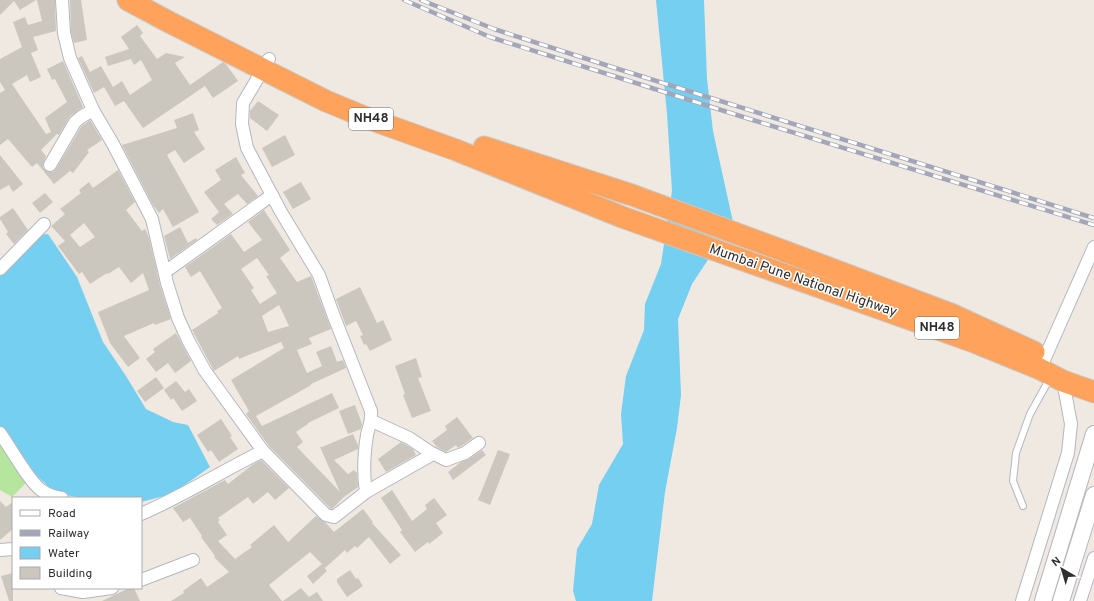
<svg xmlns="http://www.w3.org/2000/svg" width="1094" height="601" viewBox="0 0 1094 601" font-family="Overpass,sans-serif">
<rect width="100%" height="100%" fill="#efe9e1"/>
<polygon fill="#b6e59e" points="0,426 35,474 12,497 0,490"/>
<g fill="#75cff0">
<polygon points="656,0 704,0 707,79 713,131 733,222 692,284 678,319 681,395 677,428 665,492 652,601 576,601 573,591 577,549 592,524 599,485 623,444 621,414 626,376 644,330 645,304 661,264 672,191 667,114"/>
<polygon points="48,234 77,277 103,342 126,376 146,409 173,422 188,425 210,467 172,494 141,502 141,498 82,498 55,493 35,474 0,426 0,274 36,235"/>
</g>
<g fill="#cbc7bf" fill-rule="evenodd">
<polygon points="0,0 36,0 20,10 14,1 0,15"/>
<polygon points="37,0 55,0 56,31 33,37 38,50 31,53 41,77 30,82 27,75 12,84 46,134 51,132 45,118 67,102 55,79 52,80 47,69 63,61 83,107 70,116 59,135 57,134 41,150 46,156 43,165 43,168 50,172 53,172 56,169 81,127 90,120 102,140 87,150 89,152 73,173 70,171 54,184 37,163 32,167 8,139 0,145 0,93 5,90 0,82 0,59 22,47 13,22 25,17 28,25 42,21"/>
<polygon points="70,0 81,0 87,40 74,43 71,32"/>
<polygon points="137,25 143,33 140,36 157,59 166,53 185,57 175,63 190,85 223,62 226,64 238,81 213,98 205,86 143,128 124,101 115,106 104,87 94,93 78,58 82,56 90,72 101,66 113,87 122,81 130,95 152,80 141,60 134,65 131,59 108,66 105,57 129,49 121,37"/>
<polygon points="258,101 279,115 267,131 250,118 250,111"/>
<polygon points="193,113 199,130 194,132 205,149 184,163 175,150 167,155 199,212 173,227 163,209 159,213 153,205 122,145 177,128 174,120"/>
<polygon points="285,135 295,155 272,167 262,148"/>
<polygon points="0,155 23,184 13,192 9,185 0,190"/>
<polygon points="236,157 245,173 241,175 258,196 247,204 238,194 224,204 233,214 217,225 211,219 219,212 204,192 221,180 215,170"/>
<path d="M118 170 135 202 126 210 142 231 145 229 149 238 160 285 171 319 155 325 154 323 124 336 140 358 128 367 110 343 98 312 149 290 143 273 131 283 119 267 108 274 107 273 90 284 82 272 79 274 58 246 65 241 51 226 65 214 60 209 81 193 79 190 89 182 93 188ZM84 223 95 237 80 247 70 235Z"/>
<polygon points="301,182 311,199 293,209 283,192"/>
<polygon points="45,193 53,202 40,213 32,203"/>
<polygon points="13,208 28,230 14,244 6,234 8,232 0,219 0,217"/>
<path d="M264 210 290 250 280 258 297 282 311 276 331 329 309 338 312 344 297 350 307 373 322 366 316 352 331 346 337 362 343 360 346 368 311 384V385L299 392 256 416 262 426 332 393 339 408 308 423V424L296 432 303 442 297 447 340 492 320 447H322L353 434 358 445V449L334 460 348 474 354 470 357 473 358 487 344 497 332 509 330 508 269 446 246 414 249 411 231 380 284 348 281 342 239 359 238 356 214 371 192 330 218 313 217 311 222 308 200 271 191 277 185 267 231 234 244 252 262 240 248 222ZM257 258 269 275 266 276 277 293 260 304 251 290 254 288 241 269ZM279 305 289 326 268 332 262 316Z"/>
<polygon points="180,227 188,243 196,238 197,240 170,259 164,236"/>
<polygon points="360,287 377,323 383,320 392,340 370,351 366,344 364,345 360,336 363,335 356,321 346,326 336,299"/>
<polygon points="176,333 191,361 175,373 168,363 156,372 146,359 155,352 153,349"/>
<polygon points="416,358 422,377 418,378 431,411 412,418 403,395 405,394 395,366"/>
<polygon points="156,377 164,388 145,402 137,391"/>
<polygon points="176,381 185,392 189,389 197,401 182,411 173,398 171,400 164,390"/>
<polygon points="355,405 362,424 361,429 348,434 339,411"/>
<polygon points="457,417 473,438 458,448 456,445 446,452 437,447 432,441 447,430 445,426"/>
<polygon points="221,419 232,436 230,437 238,449 219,462 211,450 208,452 197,435"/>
<polygon points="401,442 413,449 416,455 386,472 378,459"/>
<polygon points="482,450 486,455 453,480 448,472 461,462 469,459"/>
<polygon points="498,450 510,454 490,505 478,500"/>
<polygon points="261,460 289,488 275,500 268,492 253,504 248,497 218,518 220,520 218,522 227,535 218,541 235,559 252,547 250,545 274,525 288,542 316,516 325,522 334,532 363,509 373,522 372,523 401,555 390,564 369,537 357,548 355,546 347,553 345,550 325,568 323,566 327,571 313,584 307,576 322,564 310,552 269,585 282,601 171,601 184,593 183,591 201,578 207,587 229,572 214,557 215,556 201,537 202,536 190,518 183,522 173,508 225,480 228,484 252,465"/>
<polygon points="392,490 412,521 427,509 425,505 434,498 447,515 436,523 443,533 429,544 428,542 415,552 400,532 402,530 381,498"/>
<polygon points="0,501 6,507 13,502 13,529 0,540"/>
<polygon points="350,570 356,579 358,578 363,586 347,597 337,582 337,579"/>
<polygon points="13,573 13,601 9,601 1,576"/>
<polygon points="129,588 134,588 140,601 102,601"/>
<polygon points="301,588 309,597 317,592 323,601 283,601"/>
</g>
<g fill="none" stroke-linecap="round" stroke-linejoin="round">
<defs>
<polyline id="lane" points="1023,506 1013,481 1016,453 1030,414 1050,378"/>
<g id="street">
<path d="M62 0 64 33 70 58 93 110 113 144 152 219 167 283 178 318 188 340 205 371 263 451 326 515 334 517 366 492C363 474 364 454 367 435 369 425 372 422 371 411L333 314 319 275 281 212 247 148 242 124 243 103 269 59"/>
<polyline points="50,165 75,122 81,117 93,110"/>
<polyline points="0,269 44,224"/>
<polyline points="165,272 272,195"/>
<polyline points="1040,369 1094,247"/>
<polyline points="372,421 409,438 430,452 446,460 465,453 479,443"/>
<path d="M0 433C11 448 28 480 41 490 47 494 55 497 62 498"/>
<polyline points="366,492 433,454"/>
<path d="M141 514C183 496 222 471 263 451"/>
<polyline points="0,550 13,549"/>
<polyline points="141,580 193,560"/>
<polyline points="61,588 83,592 112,588"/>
<polyline points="1022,601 1068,453 1071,424 1063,381"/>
<polyline points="1080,601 1094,558"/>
</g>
<g id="secondary">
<polyline points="1043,601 1094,434"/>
<polyline points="1061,601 1094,495"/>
</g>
<g id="highway">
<polyline points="128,0 169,22 326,101 367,118 456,150 622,217 974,342 1040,369 1063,381 1094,392"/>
<polyline points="484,147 632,195 784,251 951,314 1034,352"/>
</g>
</defs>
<use href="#lane" stroke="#b4b7c1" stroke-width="8"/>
<use href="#street" stroke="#b4b7c1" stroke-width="14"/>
<use href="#secondary" stroke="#b4b7c1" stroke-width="18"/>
<use href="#highway" stroke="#c9c9c9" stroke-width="23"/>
<use href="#lane" stroke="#fff" stroke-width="6"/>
<use href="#street" stroke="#fff" stroke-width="12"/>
<use href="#secondary" stroke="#fff" stroke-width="16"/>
<use href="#highway" stroke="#ffa35c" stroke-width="21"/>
<defs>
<g id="rail">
<polyline points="404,0 490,37 756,121 1094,225"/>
<polyline points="421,0 494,29 615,68 1094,218"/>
</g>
</defs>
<use href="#rail" stroke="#a3a6b8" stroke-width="4.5"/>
<use href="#rail" stroke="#fff" stroke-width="3" stroke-dasharray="9" stroke-linecap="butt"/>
</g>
<g text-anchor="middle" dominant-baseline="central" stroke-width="3" stroke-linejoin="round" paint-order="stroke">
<g fill="#fff" stroke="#6d6d6d" stroke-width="1">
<rect x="349" y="108" width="44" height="22" rx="3"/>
<rect x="915" y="317" width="44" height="22" rx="3"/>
</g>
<g font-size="13" font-weight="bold" fill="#2e2e2e">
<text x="371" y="119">NH48</text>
<text x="937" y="328">NH48</text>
</g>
<g font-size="14" fill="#2e2e2e" stroke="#fff">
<text transform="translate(803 281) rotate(19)">Mumbai Pune National Highway</text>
</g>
</g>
<rect x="12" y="497" width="130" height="92" fill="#ffffff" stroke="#ababab"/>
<rect x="20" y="510" width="20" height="6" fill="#ffffff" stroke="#ababab"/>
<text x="48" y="517" font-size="12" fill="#2e2e2e">Road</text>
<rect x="20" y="530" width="20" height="6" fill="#a3a6b8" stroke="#ababab"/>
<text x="48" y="537" font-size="12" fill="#2e2e2e">Railway</text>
<rect x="20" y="547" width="20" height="12" fill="#75cff0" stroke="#ababab"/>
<text x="48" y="557" font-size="12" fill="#2e2e2e">Water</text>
<rect x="20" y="567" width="20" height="12" fill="#cbc7bf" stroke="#ababab"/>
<text x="48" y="577" font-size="12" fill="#2e2e2e">Building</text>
<g transform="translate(1062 569) rotate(322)" stroke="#ffffff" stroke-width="3" paint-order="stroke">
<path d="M0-3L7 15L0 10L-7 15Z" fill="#2e2e2e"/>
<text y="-6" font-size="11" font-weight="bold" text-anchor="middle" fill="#2e2e2e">N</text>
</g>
</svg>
